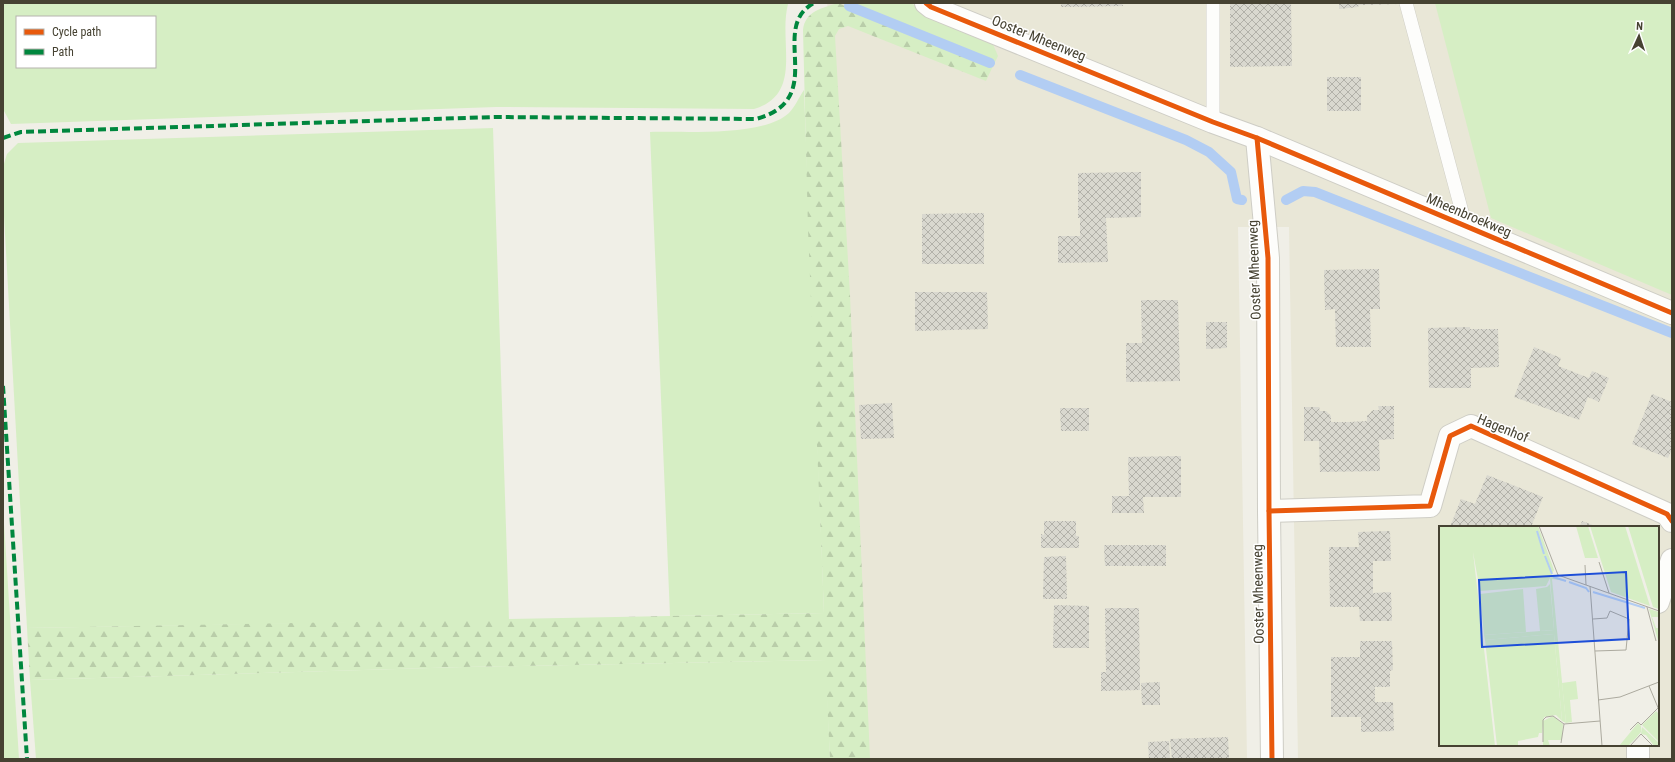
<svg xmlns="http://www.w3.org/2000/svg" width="1675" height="762" viewBox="0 0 1675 762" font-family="'Roboto Condensed',sans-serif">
<defs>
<pattern id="forest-firs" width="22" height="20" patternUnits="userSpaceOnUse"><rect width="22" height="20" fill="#d6eec4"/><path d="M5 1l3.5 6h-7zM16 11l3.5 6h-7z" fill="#b9cda9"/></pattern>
<pattern id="building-cross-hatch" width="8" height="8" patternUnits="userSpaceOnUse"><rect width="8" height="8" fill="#d9d8cf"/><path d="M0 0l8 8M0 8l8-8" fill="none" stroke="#b2b1a9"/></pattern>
</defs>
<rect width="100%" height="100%" fill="#f0efe7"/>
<path fill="#e9e7d7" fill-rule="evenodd" d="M827 3H1448L1672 266V759H1298L1289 227H1238L1247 759H859L835 53ZM1440 527H1658V745H1440Z"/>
<g fill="#d6eec4" fill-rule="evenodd">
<path d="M3 3H791L788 4C778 42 804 94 754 109L496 107 11 124 3 109ZM17 17H155V67H17Z"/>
<polygon points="841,3 910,3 992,42 998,56 993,66"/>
<polygon points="1435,3 1672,3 1672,295 1491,218"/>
<path d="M804 90 824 613 670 616 650 132C686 131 763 137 789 113 795 107 799 97 804 90Z"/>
<polygon points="493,128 509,620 27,628 3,198 3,167 7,154 18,143"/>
<polygon points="3,507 19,759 3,759"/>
<polygon points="826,660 830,759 36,759 30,680 464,667"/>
</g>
<path fill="url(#forest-firs)" d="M838 3 993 66 986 81 848 26 839 29 835 36 850 295 870 759H830L825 660 464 667 30 680 27 628 824 613 808 229 803 30C805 11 822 8 838 3Z"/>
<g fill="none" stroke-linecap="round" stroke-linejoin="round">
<g stroke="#b2cdf3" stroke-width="10">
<polyline points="849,6 990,63"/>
<polyline points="1020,75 1186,140 1209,152 1231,172 1237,199 1242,200"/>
<polyline points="1286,200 1303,191 1315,192 1672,333"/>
</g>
</g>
<g fill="url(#building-cross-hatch)">
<polygon points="1061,3 1122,3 1123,6 1061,7"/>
<polygon points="1230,3 1291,3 1292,66 1230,67"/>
<polygon points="1339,3 1399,3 1399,4 1359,5 1358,7 1339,9"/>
<rect x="1327" y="77" width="34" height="34"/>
<polygon points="1141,172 1141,217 1106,218 1108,262 1058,263 1058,236 1080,236 1080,218 1078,218 1078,173"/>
<polygon points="984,213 984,264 922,264 922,214"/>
<polygon points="1379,269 1380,309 1370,309 1371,347 1336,347 1335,309 1325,310 1324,270"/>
<polygon points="915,292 987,292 988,329 915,331"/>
<polygon points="1141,300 1178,300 1180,381 1126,382 1126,343 1142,343"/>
<polygon points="1206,322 1227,322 1227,348 1206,349"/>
<polygon points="1470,327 1470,329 1498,329 1499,367 1471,368 1471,388 1429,388 1428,328"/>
<polygon points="1534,347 1561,358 1558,366 1589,378 1592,371 1609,378 1599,402 1588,397 1579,420 1514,397"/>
<polygon points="1652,394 1672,402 1672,449 1668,458 1632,444"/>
<polygon points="892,403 894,438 861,439 859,405"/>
<polygon points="1378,406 1394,406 1394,439 1379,440 1380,471 1320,472 1319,441 1304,441 1304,407 1319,407 1320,411 1326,411 1331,416 1331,422 1349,422 1367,421 1367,416 1373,410 1379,410"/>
<polygon points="1060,408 1089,408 1089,431 1061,431"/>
<polygon points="1181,456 1181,497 1143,497 1144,513 1112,513 1112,496 1129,496 1128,457"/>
<polygon points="1487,475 1543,497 1531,527 1450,527 1461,499 1475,504"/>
<polygon points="1044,521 1076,521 1076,536 1079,536 1079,548 1041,548 1041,534 1044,535"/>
<polygon points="1582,521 1598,527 1580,527"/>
<polygon points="1390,531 1391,561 1373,561 1373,593 1391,592 1392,621 1360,621 1359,607 1330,607 1329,547 1359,547 1358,532"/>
<polygon points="1104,545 1166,545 1166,566 1105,566"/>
<polygon points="1066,556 1067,599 1043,599 1044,557"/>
<polygon points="1054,605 1089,606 1089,648 1053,648"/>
<polygon points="1105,608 1139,608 1140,690 1101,691 1101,672 1106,672"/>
<polygon points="1360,641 1392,641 1393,670 1390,671 1390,687 1375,687 1375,702 1393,702 1394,731 1361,732 1361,717 1331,717 1331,657 1360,657"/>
<polygon points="1160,682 1160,705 1142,705 1141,683"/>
<polygon points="1228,737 1229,759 1172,759 1170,739"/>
<polygon points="1169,741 1170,759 1149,759 1148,742"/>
</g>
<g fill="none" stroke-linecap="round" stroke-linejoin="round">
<defs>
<g id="lane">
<polyline points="1213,3 1213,122"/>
<polyline points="1406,3 1466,227"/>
</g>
<g id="street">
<polyline points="926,3 931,7 1213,122 1257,138 1672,313"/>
<polyline points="1257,138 1268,258 1269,511 1272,759"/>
<polyline points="1269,511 1430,506 1450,436 1471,426 1667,514 1672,521"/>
<polyline points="1658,602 1672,560"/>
<polyline points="1638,759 1638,745"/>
</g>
</defs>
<use href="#lane" stroke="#cecdc5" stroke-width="14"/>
<use href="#street" stroke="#cecdc5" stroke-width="24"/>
<use href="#lane" stroke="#fdfdfb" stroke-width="13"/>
<use href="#street" stroke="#fdfdfb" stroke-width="22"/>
<g stroke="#00873e" stroke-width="4" stroke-dasharray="8 4" stroke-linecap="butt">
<path d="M3 138 21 132 494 117 756 119C830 99 767 28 814 3"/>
<polyline points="3,386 27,759"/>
</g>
<defs>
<g id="cycleway">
<polyline points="926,3 931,7 1213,122 1257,138 1672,313"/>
<polyline points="1257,138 1268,258 1269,511 1272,759"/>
<polyline points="1269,511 1430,506 1450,436 1471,426 1667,514 1672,521"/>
</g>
</defs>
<use href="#cycleway" stroke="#fff" stroke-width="8"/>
<use href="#cycleway" stroke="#e8590c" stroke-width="5"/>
</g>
<g text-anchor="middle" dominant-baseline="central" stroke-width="3" stroke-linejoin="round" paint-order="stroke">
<g font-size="14" fill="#464232" stroke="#fff">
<text transform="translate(1039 38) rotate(22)">Ooster Mheenweg</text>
<text transform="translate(1469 215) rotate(23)">Mheenbroekweg</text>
<text transform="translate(1254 270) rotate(-92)">Ooster Mheenweg</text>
<text transform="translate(1503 428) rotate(22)">Hagenhof</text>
<text transform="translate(1258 594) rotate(-91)">Ooster Mheenweg</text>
</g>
</g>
<g transform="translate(1439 526)">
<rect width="220" height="220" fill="#f0efe7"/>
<path d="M0 0H99L115 44 107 60 41 65 34 26 56 220H0ZM137 0H149L159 32H146ZM151 0H186L211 80 172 66ZM189 0H220V83L214 81ZM111 58 115 104 101 105 97 63 108 61ZM84 63 87 106 45 109 41 68ZM210 83 220 86V91H213L217 102H220V118ZM115 108 123 195 117 189 105 191 103 207H100L99 211 79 215V220H58L46 114ZM137 155 139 173 131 174 133 196 127 197 123 157ZM217 185 220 188V216L203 199ZM114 190 124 198 123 214H109L111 220H104V195ZM199 197 202 200V206L197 212 190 219 180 220ZM203 201 220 217V220H215L207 209 202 208Z" fill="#d6eec4"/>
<path d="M114 50 127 55 113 53 127 197 123 195 115 108 46 114 45 109 115 104 111 52Z" fill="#d6eec4"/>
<path fill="none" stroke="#b2cdf3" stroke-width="2" d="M98 5 105 28M106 30 113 48M114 51 127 55M130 56 147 62 150 66M154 66 206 82"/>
<path fill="none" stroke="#acaa9f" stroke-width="1" d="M100 0 119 49 220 85M160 36 170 67M146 39 147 59M151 60 163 220M208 81 217 115M154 93 168 92 171 85 190 93 187 124 156 125M210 160 220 184M159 174 181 171 220 156M125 198 161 195M191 204 199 196 202 199 219 182M104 216V194L107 191 114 190 125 198 122 217M191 220 202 208 214 220"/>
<path fill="#1d4ed8" fill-opacity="0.15" stroke="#1d4ed8" stroke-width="2" d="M187 46 190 113 43 121 40 54Z"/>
<rect width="220" height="220" fill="none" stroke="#464232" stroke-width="2"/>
</g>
<rect width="1675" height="762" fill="none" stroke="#464232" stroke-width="8"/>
<rect x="16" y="16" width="140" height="52" fill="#ffffff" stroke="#b5b3ad"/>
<rect x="24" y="29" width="20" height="6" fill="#e8590c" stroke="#b5b3ad"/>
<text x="52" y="36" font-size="12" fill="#464232">Cycle path</text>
<rect x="24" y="49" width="20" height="6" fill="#00873e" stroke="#b5b3ad"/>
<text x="52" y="56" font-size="12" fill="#464232">Path</text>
<g transform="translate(1639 36) rotate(3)" stroke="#ffffff" stroke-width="3" paint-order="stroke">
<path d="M0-3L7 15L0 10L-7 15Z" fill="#464232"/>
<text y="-6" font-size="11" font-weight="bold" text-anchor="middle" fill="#464232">N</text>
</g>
</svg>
